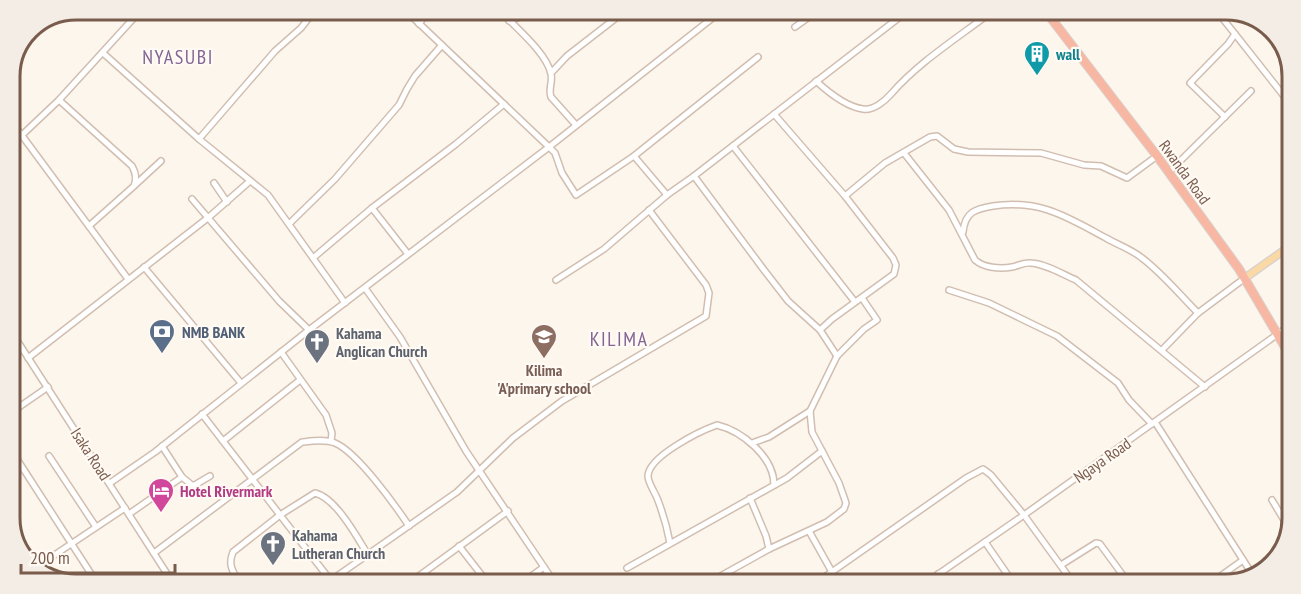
<svg xmlns="http://www.w3.org/2000/svg" width="1301" height="594" viewBox="0 0 1301 594" font-family="'PT Sans Narrow',sans-serif">
<rect width="100%" height="100%" fill="#fdf6ec"/>
<g fill="none" stroke-linecap="round" stroke-linejoin="round">
<defs>
<g id="minor">
<polyline points="124,9 132,19"/>
<polyline points="405,10 549,147 555,153 562,173 576,195 634,156 667,195 694,176 764,270 788,301 820,330 837,356"/>
<path d="M500 11C514 26 547 53 551 74 553 82 548 89 551 97L576 125"/>
<polyline points="702,12 709,20"/>
<polyline points="1219,14 1235,34 1228,44 1190,83 1225,117"/>
<polyline points="509,21 520,17 529,11"/>
<polyline points="419,24 428,11"/>
<polyline points="795,27 816,12"/>
<polyline points="1235,34 1291,105"/>
<polyline points="103,53 199,139 268,195 345,303"/>
<polyline points="551,73 567,56 625,11"/>
<path d="M816 81C828 92 847 107 863 109 873 111 885 101 891 94 919 62 956 39 990 13"/>
<path d="M59 100 132 166C136 173 137 179 134 186L89 226"/>
<polyline points="774,114 845,196 893,258 896,265 894,274 832,319 820,330"/>
<polyline points="9,118 128,279"/>
<polyline points="21,136 59,100 142,9"/>
<polyline points="199,139 275,51 301,28 315,10"/>
<polyline points="733,146 855,302"/>
<path d="M904 153 949 210 975 260C984 268 1000 269 1012 267 1018 266 1024 262 1031 263 1046 264 1062 274 1076 280L1205 387"/>
<polyline points="634,156 758,57"/>
<polyline points="1169,172 1251,91"/>
<polyline points="694,176 905,13"/>
<polyline points="214,183 227,202"/>
<polyline points="135,185 161,161"/>
<polyline points="845,196 885,163 930,137 937,136 954,149 968,152 1041,153 1084,165 1101,166 1127,178 1157,156"/>
<polyline points="192,199 279,301 309,330"/>
<polyline points="372,208 408,254"/>
<polyline points="289,224 335,179 399,105 407,89 415,76 442,45"/>
<path d="M963 232C965 212 975 209 993 206 1040 199 1067 217 1106 238 1118 245 1131 249 1142 258 1162 273 1180 295 1198 313"/>
<polyline points="313,258 372,208 456,144 504,104"/>
<polyline points="144,267 241,383"/>
<polyline points="556,280 604,249 667,195"/>
<polyline points="365,288 400,337 466,451 554,582"/>
<polyline points="949,290 989,303 1057,336 1118,383 1129,400 1152,424"/>
<polyline points="9,328 171,580"/>
<polyline points="1162,350 1198,313 1245,278"/>
<polyline points="281,352 326,415 332,433 331,441"/>
<polyline points="28,358 209,217 250,181"/>
<polyline points="9,414 48,387"/>
<polyline points="202,414 331,581"/>
<polyline points="1155,422 1254,577"/>
<polyline points="223,441 300,380"/>
<polyline points="752,443 769,437 810,411"/>
<polyline points="162,446 182,477 193,486 210,476"/>
<polyline points="15,456 95,580"/>
<polyline points="49,456 96,527"/>
<polyline points="110,483 155,452 309,330 549,147 720,12"/>
<polyline points="750,498 766,536 769,549"/>
<polyline points="1272,500 1287,525"/>
<polyline points="129,514 182,477"/>
<polyline points="809,531 832,572"/>
<polyline points="985,542 1014,584"/>
<path d="M670 543C667 527 663 513 657 498 654 491 649 484 648 477 647 457 700 431 717 425 742 431 774 457 774 485"/>
<polyline points="459,546 487,582"/>
<path d="M154 553 302 442C312 441 325 439 335 443 357 452 395 505 409 526"/>
<polyline points="1061,565 1096,543 1100,544 1130,585"/>
<polyline points="35,568 125,508"/>
<polyline points="627,568 787,478 822,451"/>
<polyline points="938,574 945,584"/>
<path d="M238 581C232 570 228 564 233 552L280 515 315 493C336 498 357 537 368 555"/>
<polyline points="330,581 457,492 513,438 562,401 706,316 709,293 706,285 649,210"/>
<polyline points="412,581 508,511"/>
<polyline points="523,582 544,567"/>
<polyline points="708,583 769,549 827,522 844,509 846,503 839,483 812,432 810,411 837,356 864,329 877,320 862,298"/>
<polyline points="816,583 966,478 983,469 991,475 1024,515 1074,584"/>
<polyline points="924,584 1024,515 1289,326"/>
<polyline points="1208,585 1243,560"/>
</g>
<polyline id="major" points="1245,278 1290,246"/>
<polyline id="highway" points="1047,13 1157,156 1239,269 1289,354"/>
</defs>
<use href="#minor" stroke="#d1beb0" stroke-width="8"/>
<use href="#major" stroke="#dad1cd" stroke-width="9"/>
<use href="#highway" stroke="#dad1cd" stroke-width="10"/>
<use href="#minor" stroke="#fff" stroke-width="5"/>
<use href="#major" stroke="#fbd9a5" stroke-width="6"/>
<use href="#highway" stroke="#f7b7a3" stroke-width="8"/>
</g>
<defs>
<symbol id="building-pin" viewBox="-11 -11 22 30"><path d="M0 17L-7.5 6A9.5 9.5 0 1 1 7.5 6Z" fill="#0f9aa8" stroke="#fffaf3"/><path d="M-4-6H4V6H1V3H-1V6H-4ZM-2.5-4.3h1.7v1.8h-1.7ZM.8-4.3h1.7v1.8H.8ZM-2.5-1h1.7V.8h-1.7ZM.8-1h1.7V.8H.8Z" fill="#fff"/></symbol>
<symbol id="bank-pin" viewBox="-11 -11 22 30"><path d="M0 17L-7.5 6A9.5 9.5 0 1 1 7.5 6Z" fill="#5c6f8a" stroke="#fffaf3"/><path d="M-6-4H6V4H-6ZM0-2.3a2.3 2.3 0 1 0 0 4.6a2.3 2.3 0 1 0 0-4.6Z" fill="#fff"/></symbol>
<symbol id="school-pin" viewBox="-11 -11 22 30"><path d="M0 17L-7.5 6A9.5 9.5 0 1 1 7.5 6Z" fill="#8d6e63" stroke="#fffaf3"/><path d="M0-5L7-2L0 1L-7-2ZM-4 1L0 2.5L4 1V4Q0 6-4 4Z" fill="#fff"/></symbol>
<symbol id="church-pin" viewBox="-11 -11 22 30"><path d="M0 17L-7.5 6A9.5 9.5 0 1 1 7.5 6Z" fill="#6b7280" stroke="#fffaf3"/><path d="M-1.2-6h2.4v3.5h3.3v2.4h-3.3V6h-2.4V-.1h-3.3v-2.4h3.3Z" fill="#fff"/></symbol>
<symbol id="hotel-pin" viewBox="-11 -11 22 30"><path d="M0 17L-7.5 6A9.5 9.5 0 1 1 7.5 6Z" fill="#d1479c" stroke="#fffaf3"/><path d="M-6-4.5h1.5V1H6V5H4.5V3h-9V5H-6ZM-4 0a1.8 1.8 0 1 1 3.6 0ZM.5 0V-2.5h3Q6-2.5 6 0Z" fill="#fff"/></symbol>
</defs>
<g fill-rule="evenodd">
<use href="#building-pin" x="1022" y="39" width="30" height="40"/>
<use href="#bank-pin" x="147" y="317" width="30" height="40"/>
<use href="#school-pin" x="529" y="322" width="30" height="40"/>
<use href="#church-pin" x="302" y="327" width="30" height="40"/>
<use href="#hotel-pin" x="146" y="476" width="30" height="40"/>
<use href="#church-pin" x="258" y="529" width="30" height="40"/>
</g>
<g text-anchor="middle" dominant-baseline="central" stroke-width="4.5" stroke-linejoin="round" paint-order="stroke">
<g font-size="16" font-weight="bold" fill="#0d838f" stroke="#fffaf3" text-anchor="start">
<text x="1056" y="54">wall</text>
</g>
<g font-size="16" fill="#7a5c4d" stroke="#fffaf3">
<text transform="translate(1185 172) rotate(54)">Rwanda Road</text>
<text transform="translate(91 454) rotate(57)">Isaka Road</text>
<text transform="translate(1102 460) rotate(-35)">Ngaya Road</text>
</g>
<g font-size="16" font-weight="bold" fill="#4e5e75" stroke="#fffaf3" text-anchor="start">
<text x="182" y="332">NMB BANK</text>
</g>
<g font-size="16" font-weight="bold" fill="#5b616d" stroke="#fffaf3" text-anchor="start">
<text x="336" y="333">Kahama<tspan x="336" dy="18">Anglican Church</tspan></text>
<text x="292" y="535">Kahama<tspan x="292" dy="18">Lutheran Church</tspan></text>
</g>
<g font-size="16" font-weight="bold" fill="#785e54" stroke="#fffaf3">
<text x="544" y="370">Kilima<tspan x="544" dy="18">'A'primary school</tspan></text>
</g>
<g font-size="16" font-weight="bold" fill="#b23c85" stroke="#fffaf3" text-anchor="start">
<text x="180" y="491">Hotel Rivermark</text>
</g>
<g font-size="20" letter-spacing="1.5" fill="#846695" stroke="#fffaf3">
<text x="178" y="57">NYASUBI</text>
<text x="619" y="339">KILIMA</text>
</g>
</g>
<path d="M0 0H1301V594H0ZM76 20H1226A56 56 0 0 1 1282 76V518A56 56 0 0 1 1226 574H76A56 56 0 0 1 20 518V76A56 56 0 0 1 76 20Z" fill="#f4ede6" fill-rule="evenodd"/>
<path fill="none" stroke="#7a5c4d" stroke-width="3" d="M76 20H1226A56 56 0 0 1 1282 76V518A56 56 0 0 1 1226 574H76A56 56 0 0 1 20 518V76A56 56 0 0 1 76 20Z"/>
<path d="M21 564v9h154v-9" fill="none" stroke="#7a5c4d" stroke-width="3"/>
<text x="30" y="564" font-size="18" fill="#7a5c4d" stroke="#fffaf3" stroke-width="4.5" paint-order="stroke">200 m</text>
</svg>
